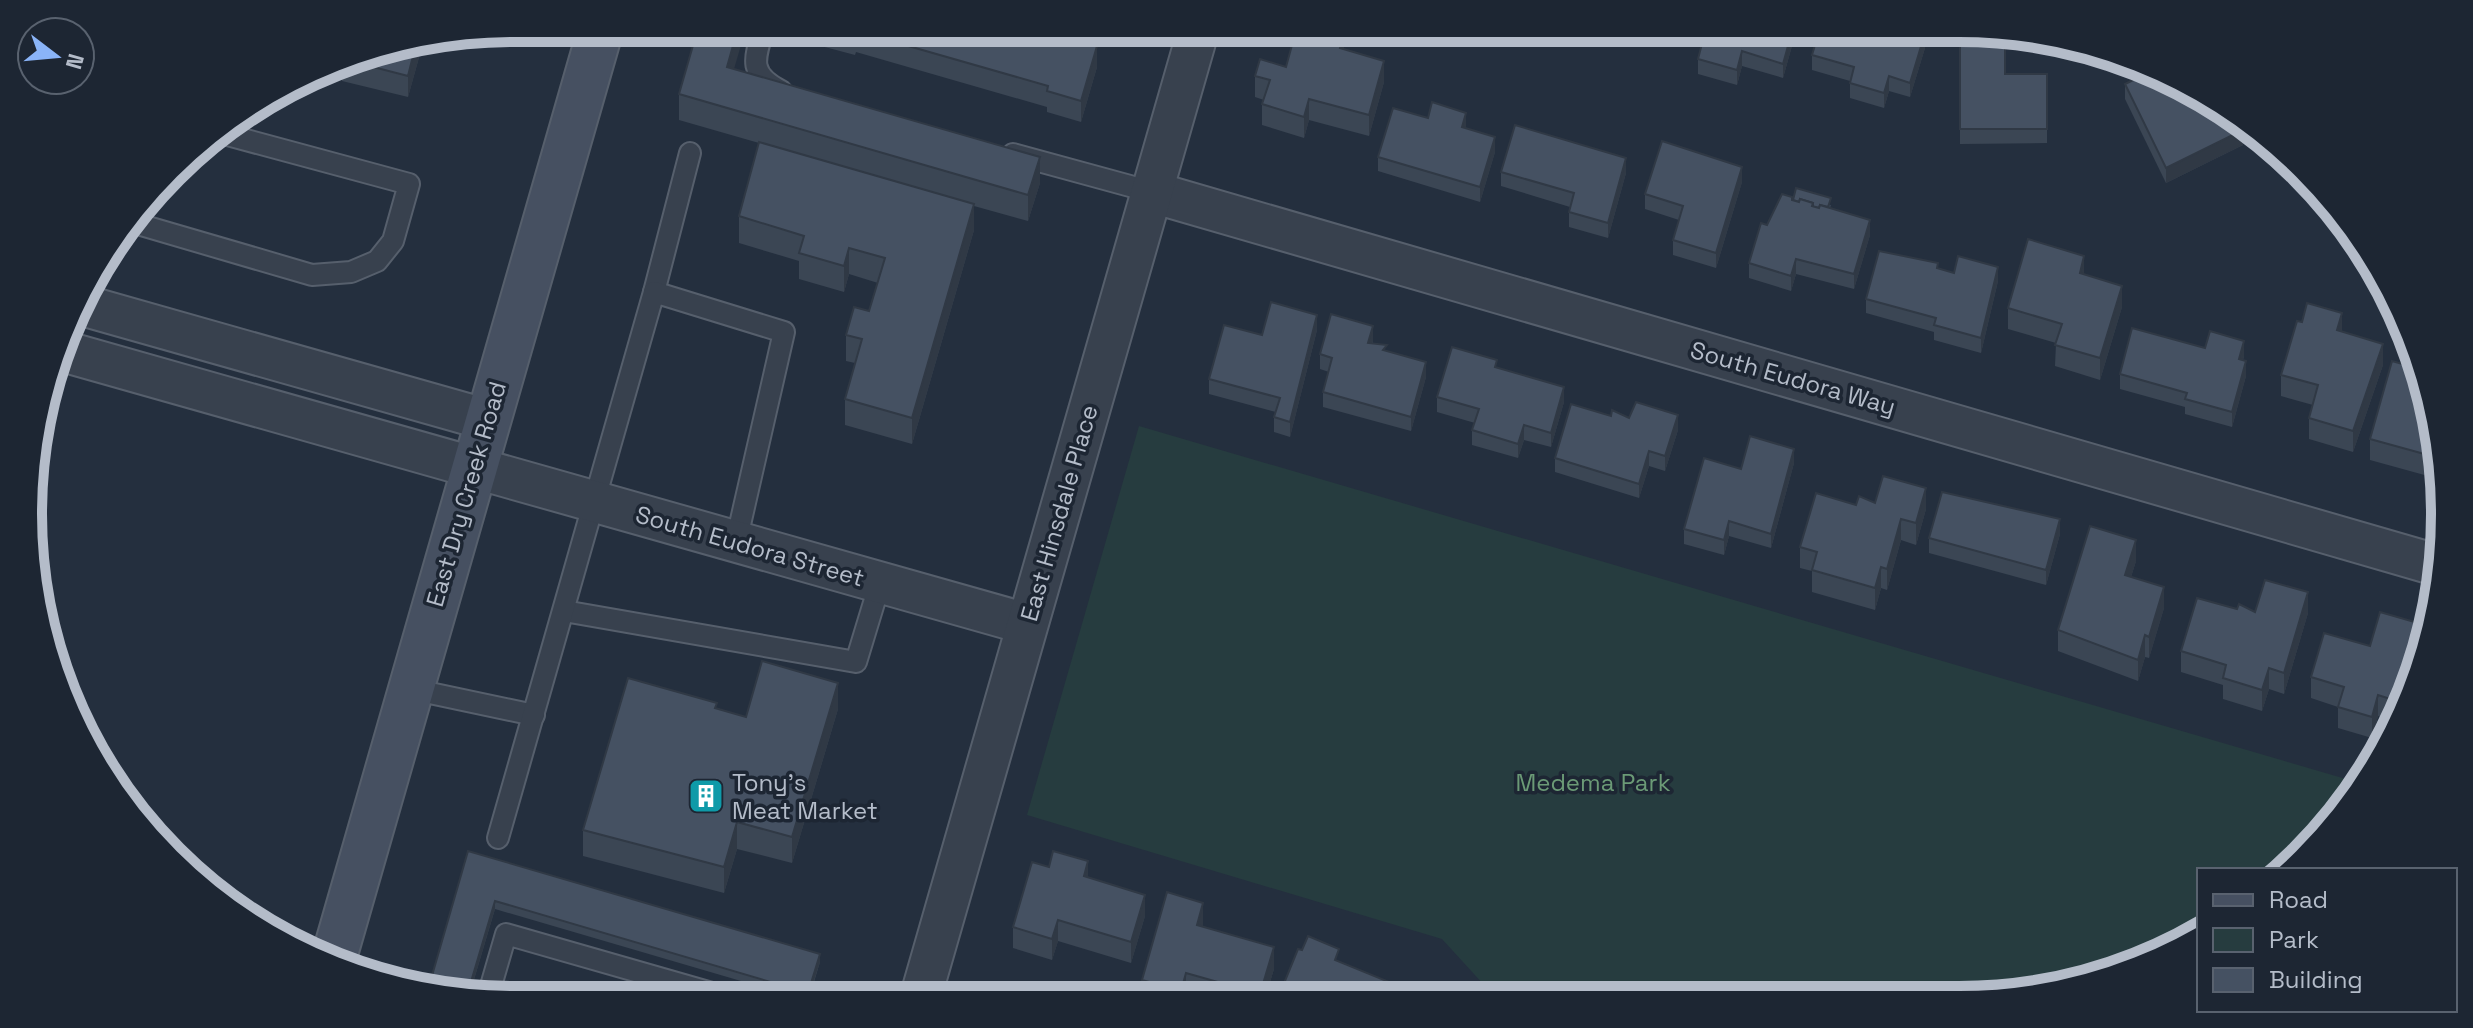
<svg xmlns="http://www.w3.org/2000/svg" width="2473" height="1028" viewBox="0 0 2473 1028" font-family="'Space Grotesk',sans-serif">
<rect width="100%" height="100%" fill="#242f3e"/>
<polygon fill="#263c3f" points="1139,426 2363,784 2288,870 2199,870 2199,933 2174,950 2023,996 1758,997 1733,984 1706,997 1495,997 1442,939 1027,815"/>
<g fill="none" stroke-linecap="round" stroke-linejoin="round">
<defs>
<g id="lane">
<path d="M764 28C754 59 748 74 781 91"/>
<polyline points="1013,154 1152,192"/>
<polyline points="138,217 141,225 312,275 351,272 377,261 393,241 409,184 220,133"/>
<polyline points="654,292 690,153"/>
<polyline points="564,611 856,662 880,583"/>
<polyline points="411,689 534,715"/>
<polyline points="498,838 654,292 784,332 736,542"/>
<polyline points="488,996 506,934 733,999"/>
</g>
<g id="street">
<polyline points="1152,192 2433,564"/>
<polyline points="82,305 488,420"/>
<polyline points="66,352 1027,624"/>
<polyline points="920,999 1199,28"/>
</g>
<polyline id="secondary" points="333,961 601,28"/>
</defs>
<use href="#lane" stroke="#565f6c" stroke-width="24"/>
<use href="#street" stroke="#565f6c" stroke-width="44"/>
<use href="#secondary" stroke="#565f6c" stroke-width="48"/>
<use href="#lane" stroke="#38414e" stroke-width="20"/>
<use href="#street" stroke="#38414e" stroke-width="40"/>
<use href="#secondary" stroke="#465061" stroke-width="44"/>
</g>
<g fill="#3b4654">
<polygon points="821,28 1052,28 1052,33 1097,67 1081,122 1047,112 1047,107 856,52 855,55 821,46"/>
<polygon points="1706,28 1797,28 1783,78 1742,66 1737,85 1698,74 1698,59"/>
<polygon points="1960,40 2005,74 2047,74 2047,143 1960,144"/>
<polygon points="423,43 408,97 342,81 342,63 357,54"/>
<polygon points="1925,48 1910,97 1889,91 1884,108 1850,98 1850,81 1812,70 1812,55"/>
<polygon points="1344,49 1384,82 1369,136 1309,120 1304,138 1262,125 1262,104 1264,100 1255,97 1255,76"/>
<polygon points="734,69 1040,183 1028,221 974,206 974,230 912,444 845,425 845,399 855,363 846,361 846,335 869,311 878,283 849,274 844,292 799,279 799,261 739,243 739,216 759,143 679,120 679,94"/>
<polygon points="2125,84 2184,97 2243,145 2166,183 2125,99"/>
<polygon points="1466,128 1495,152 1480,202 1378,171 1378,157"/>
<polygon points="1501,172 1626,173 1608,238 1569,227 1569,212 1570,207 1501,186"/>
<polygon points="1742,182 1716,268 1673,255 1673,240 1679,220 1645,209 1645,194"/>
<polygon points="1792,200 1831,205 1830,208 1870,235 1854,289 1796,274 1791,291 1749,278 1749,263 1767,225"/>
<polygon points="1938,269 1954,273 1998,281 1981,353 1934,340 1934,332 1866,313 1866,299"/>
<polygon points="2084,275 2122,307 2100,380 2055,366 2056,343 2008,329 2008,308"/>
<polygon points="1317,330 1290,437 1274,432 1274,417 1276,412 1209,394 1209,379 1262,335"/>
<polygon points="2342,332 2383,365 2353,452 2309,439 2309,418 2313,405 2281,396 2281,375"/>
<polygon points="1373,341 1373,343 1426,377 1411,431 1323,407 1323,392 1329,372 1320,369 1320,354"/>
<polygon points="2205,348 2244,356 2243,360 2246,376 2232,427 2185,414 2185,407 2120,389 2120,374"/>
<polygon points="2413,367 2435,449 2428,476 2370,460 2370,439"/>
<polygon points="1497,368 1564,402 1551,447 1524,440 1518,458 1472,445 1472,430 1475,423 1437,412 1437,397"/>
<polygon points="1611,416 1629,418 1678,430 1665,471 1649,466 1639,498 1555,472 1555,458"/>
<polygon points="1794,463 1771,548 1729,536 1724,555 1684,544 1684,529 1741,469"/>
<polygon points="1856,505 1926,509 1916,545 1901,540 1887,590 1881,588 1875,610 1812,592 1812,571 1800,568 1800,547"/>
<polygon points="2060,534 2046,585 1929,553 1929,538"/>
<polygon points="2136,561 2131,577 2164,608 2149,658 2145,657 2138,681 2058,651 2058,630"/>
<polygon points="2237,609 2255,612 2308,613 2284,694 2269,689 2262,711 2223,699 2223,685 2181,672 2181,651"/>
<polygon points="2419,670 2394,721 2378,716 2372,738 2338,728 2338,707 2311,698 2311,677"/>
<polygon points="717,708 746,717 838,709 792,863 737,849 724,893 583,856 583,830"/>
<polygon points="468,851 820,962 809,999 802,999 495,909 470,993 429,986"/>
<polygon points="1088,878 1145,916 1131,963 1058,941 1052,960 1013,948 1013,927"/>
<polygon points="1203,924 1202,927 1274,969 1265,998 1200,998 1186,994 1185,998 1142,998 1142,980"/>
</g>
<g fill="#303945">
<polygon points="738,28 746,28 727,93 727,67"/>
<polygon points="1793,28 1797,28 1783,78 1783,64"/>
<polygon points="1925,33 1925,48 1910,97 1910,83"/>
<polygon points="1344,34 1344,55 1340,48"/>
<polygon points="423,43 408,97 408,76 416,44"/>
<polygon points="1097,46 1097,67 1081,122 1081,101"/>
<polygon points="1742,51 1742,66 1737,85 1737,70"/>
<polygon points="1384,61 1384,82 1369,136 1369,115"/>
<polygon points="1889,76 1889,91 1884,108 1884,93"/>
<polygon points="1309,99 1309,120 1304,138 1304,117"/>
<polygon points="1466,113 1466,127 1462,142 1462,127"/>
<polygon points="2243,130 2243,145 2166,183 2166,168"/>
<polygon points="1495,137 1495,152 1480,202 1480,187"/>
<polygon points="1040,157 1040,183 1028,221 1028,195"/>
<polygon points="1626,158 1626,173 1608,238 1608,223"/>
<polygon points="1742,167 1742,182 1716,268 1716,253"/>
<polygon points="974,204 974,230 912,444 912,418"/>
<polygon points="1870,220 1870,235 1854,289 1854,274"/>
<polygon points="849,248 849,274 844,292 844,266"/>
<polygon points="2084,256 2084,277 2080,273"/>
<polygon points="1796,259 1796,274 1791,291 1791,276"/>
<polygon points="1998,267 1998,281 1981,353 1981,338"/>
<polygon points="2122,286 2122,307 2100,380 2100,358"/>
<polygon points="2342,313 2342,334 2337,330"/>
<polygon points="1317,315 1317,330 1290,437 1290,422"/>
<polygon points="1373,326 1373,341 1368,357 1368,343"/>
<polygon points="2244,341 2244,356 2239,374 2239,359"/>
<polygon points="2383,344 2383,365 2353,452 2353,431"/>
<polygon points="2246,361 2246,376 2232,427 2232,412"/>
<polygon points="1426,362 1426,377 1411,431 1411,417"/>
<polygon points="1564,387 1564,402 1551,447 1551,433"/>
<polygon points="1678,415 1678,430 1665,471 1665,456"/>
<polygon points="1524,425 1524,440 1518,458 1518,444"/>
<polygon points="2432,438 2435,449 2428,476 2428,455"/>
<polygon points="1794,449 1794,463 1771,548 1771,534"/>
<polygon points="1649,451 1649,466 1639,498 1639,484"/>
<polygon points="1926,488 1926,509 1916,545 1916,523"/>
<polygon points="1901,519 1901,540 1887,590 1887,569"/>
<polygon points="2060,519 2060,534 2046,585 2046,570"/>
<polygon points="1729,521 1729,536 1724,555 1724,540"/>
<polygon points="2136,540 2136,561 2125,596 2125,575"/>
<polygon points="1881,567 1881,588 1875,610 1875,588"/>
<polygon points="2164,587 2164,608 2149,658 2149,637"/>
<polygon points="2308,592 2308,613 2284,694 2284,673"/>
<polygon points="2145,635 2145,657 2138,681 2138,660"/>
<polygon points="2269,668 2269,689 2262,711 2262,690"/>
<polygon points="838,683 838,709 792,863 792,837"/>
<polygon points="2378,695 2378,716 2372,738 2372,717"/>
<polygon points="737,822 737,849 724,893 724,867"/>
<polygon points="1088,861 1088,882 1084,876"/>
<polygon points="1145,895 1145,916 1131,963 1131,942"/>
<polygon points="495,901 495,909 470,993 468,992"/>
<polygon points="1203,903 1203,924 1197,946 1197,925"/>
<polygon points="1058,920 1058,941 1052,960 1052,939"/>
<polygon points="1274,947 1274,969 1265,998 1260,998 1260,994"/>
<polygon points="820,954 820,962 808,999 808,993"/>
<polygon points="1186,973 1186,994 1185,998 1181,998 1181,991"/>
<polygon points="1394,984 1394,998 1389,998"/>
</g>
<g fill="#455162" stroke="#303945" stroke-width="2">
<polygon points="698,28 738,28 727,67 1040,157 1028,195 679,94"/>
<polygon points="833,28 1049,28 1048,32 1097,46 1081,101 1047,91 1048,86 856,31 855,34"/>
<polygon points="1307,28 1323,28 1344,34 1340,48 1384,61 1369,115 1309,99 1304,117 1262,104 1270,80 1255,76 1260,59 1286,67 1295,34 1304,37"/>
<polygon points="1706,28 1793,28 1783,64 1742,51 1737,70 1698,59"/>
<polygon points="1820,28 1908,28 1925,33 1910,83 1889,76 1884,93 1850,83 1854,67 1812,55"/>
<polygon points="2005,39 2005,74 2047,74 2047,129 1960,129 1960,40"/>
<polygon points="416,44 408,76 346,60 357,54"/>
<polygon points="2148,73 2182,92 2184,97 2187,95 2240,126 2243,130 2166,168 2125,84"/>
<polygon points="1432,102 1466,113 1462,127 1495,137 1480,187 1378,157 1393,108 1428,118"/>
<polygon points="1515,125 1626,158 1608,223 1569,212 1574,193 1501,172"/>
<polygon points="1662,141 1742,167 1716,253 1673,240 1683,206 1645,194"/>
<polygon points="759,142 974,204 912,418 845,399 862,339 846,335 854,307 869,311 885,258 849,248 844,266 799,253 804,236 739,216"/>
<polygon points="1796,188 1831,198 1828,207 1820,205 1819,208 1813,207 1813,203 1800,199 1799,202 1793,200"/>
<polygon points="1782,194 1792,197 1792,200 1799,202 1800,199 1813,203 1812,206 1819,208 1820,205 1870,220 1854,274 1796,259 1791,276 1749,263 1761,223 1767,225"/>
<polygon points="2028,239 2084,256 2080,273 2122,286 2100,358 2055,345 2062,324 2008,308"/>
<polygon points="1879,251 1938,263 1937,268 1954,273 1958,256 1998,267 1981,338 1934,325 1936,318 1866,299"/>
<polygon points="1271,302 1317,315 1290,422 1274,417 1280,398 1209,379 1224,325 1262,335"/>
<polygon points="2307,303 2342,313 2337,330 2383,344 2353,431 2309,418 2318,385 2281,375 2297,321 2302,322"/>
<polygon points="1331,314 1373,326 1368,343 1387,345 1383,350 1426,362 1411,417 1323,392 1332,358 1320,354"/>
<polygon points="2132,328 2205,348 2210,331 2244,341 2239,359 2246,361 2232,412 2185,399 2187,393 2120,374"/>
<polygon points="1452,347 1497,360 1495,367 1564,387 1551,433 1524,425 1518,444 1472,430 1479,409 1437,397"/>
<polygon points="2392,361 2413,367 2432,438 2428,455 2370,439"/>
<polygon points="1636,402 1678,415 1665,456 1649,451 1639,484 1555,458 1571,404 1611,416 1612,410 1629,418"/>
<polygon points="1750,436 1794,449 1771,534 1729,521 1724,540 1684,529 1704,458 1741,469"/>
<polygon points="1883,476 1926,488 1916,523 1901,519 1887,569 1881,567 1875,588 1812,570 1817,552 1800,547 1816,493 1856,505 1859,496 1875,503"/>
<polygon points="1942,492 2060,519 2046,570 1929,538"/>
<polygon points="2090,526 2136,540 2125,575 2164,587 2149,637 2145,635 2138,660 2058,630"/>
<polygon points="2265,580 2308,592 2284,673 2269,668 2262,690 2223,678 2226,665 2181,651 2197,598 2237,609 2239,604 2255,612"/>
<polygon points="2380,612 2425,625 2419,670 2403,703 2378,695 2372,717 2338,707 2344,687 2311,677 2324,633 2370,646"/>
<polygon points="762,661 838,683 792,837 737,822 724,867 583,830 628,678 717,703 715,708 746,717"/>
<polygon points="468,851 820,954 808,993 495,901 468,992 429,986"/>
<polygon points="1053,851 1088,861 1084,876 1145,895 1131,942 1058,920 1052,939 1013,927 1032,862 1049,867"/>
<polygon points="1167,892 1203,903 1197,925 1274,947 1260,994 1186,973 1181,991 1142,980"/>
<polygon points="1308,936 1339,949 1335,960 1394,984 1389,998 1278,998 1298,949 1302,950"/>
</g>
<defs>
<symbol id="building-square" viewBox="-11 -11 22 22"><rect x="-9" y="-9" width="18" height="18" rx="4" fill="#0f9aa8" stroke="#1d2633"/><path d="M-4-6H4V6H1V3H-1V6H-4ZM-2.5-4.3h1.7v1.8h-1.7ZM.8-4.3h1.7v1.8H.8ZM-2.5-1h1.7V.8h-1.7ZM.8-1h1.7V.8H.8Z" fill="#fff"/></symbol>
</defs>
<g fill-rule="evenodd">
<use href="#building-square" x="686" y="776" width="40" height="40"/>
</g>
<g text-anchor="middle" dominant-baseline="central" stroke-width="7" stroke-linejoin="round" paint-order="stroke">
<g font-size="24" fill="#b4bcc9" stroke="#1d2633">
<text transform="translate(1793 378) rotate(16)">South Eudora Way</text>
<text transform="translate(466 494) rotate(-74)">East Dry Creek Road</text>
<text transform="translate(1059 513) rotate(-74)">East Hinsdale Place</text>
<text transform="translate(750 546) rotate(16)">South Eudora Street</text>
</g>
<g font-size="24" fill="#b4bcc9" stroke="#1d2633" text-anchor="start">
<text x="732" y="782">Tony's<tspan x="732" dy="28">Meat Market</tspan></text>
</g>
<g font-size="24" fill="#6b9a76" stroke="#1d2633">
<text x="1593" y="782">Medema Park</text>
</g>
</g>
<path d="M0 0H2473V1028H0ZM514 42H1959A472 472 0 0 1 2431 514V514A472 472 0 0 1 1959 986H514A472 472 0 0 1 42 514V514A472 472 0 0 1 514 42Z" fill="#1d2633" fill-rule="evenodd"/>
<path fill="none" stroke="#b4bcc9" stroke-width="10" d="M514 42H1959A472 472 0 0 1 2431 514V514A472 472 0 0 1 1959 986H514A472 472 0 0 1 42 514V514A472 472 0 0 1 514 42Z"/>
<rect x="2197" y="868" width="260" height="144" fill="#1d2633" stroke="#59626f" stroke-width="2"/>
<rect x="2213" y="894" width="40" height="12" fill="#465061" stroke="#59626f" stroke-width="2"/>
<text x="2269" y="908" font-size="24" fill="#b4bcc9">Road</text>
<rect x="2213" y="928" width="40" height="24" fill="#263c3f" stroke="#59626f" stroke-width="2"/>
<text x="2269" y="948" font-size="24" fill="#b4bcc9">Park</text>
<rect x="2213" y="968" width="40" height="24" fill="#455162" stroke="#59626f" stroke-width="2"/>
<text x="2269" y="988" font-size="24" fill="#b4bcc9">Building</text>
<g transform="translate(56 56) rotate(106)"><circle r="38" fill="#1d2633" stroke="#59626f" stroke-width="2"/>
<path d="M0-6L14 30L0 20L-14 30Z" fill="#8ab4f8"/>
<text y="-12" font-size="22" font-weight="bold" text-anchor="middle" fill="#b4bcc9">N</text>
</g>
</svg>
